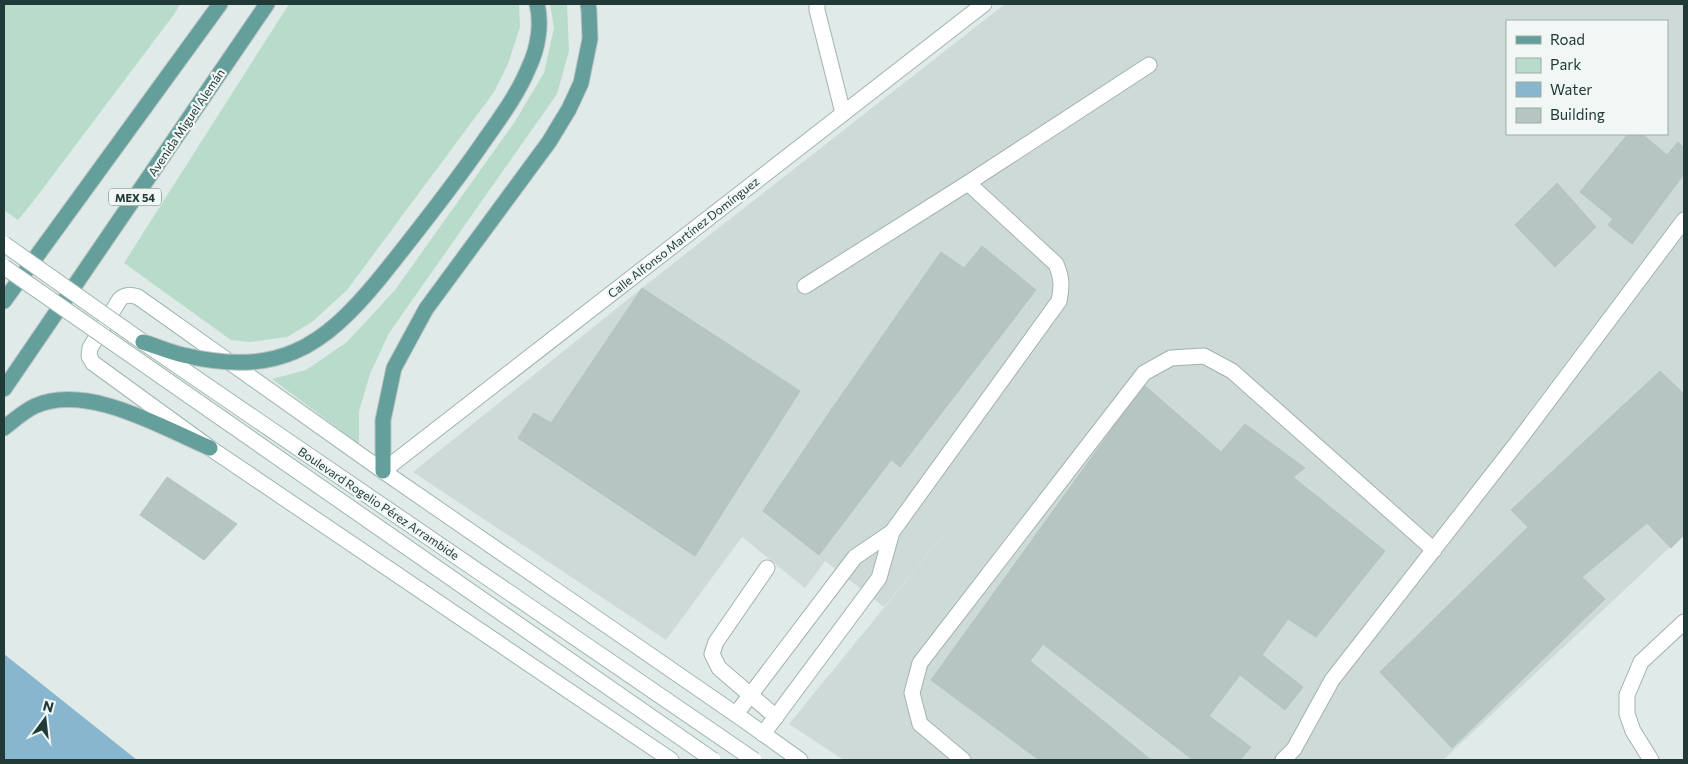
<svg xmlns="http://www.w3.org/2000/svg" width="1688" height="764" viewBox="0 0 1688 764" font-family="Commissioner,sans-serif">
<rect width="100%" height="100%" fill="#e0eae8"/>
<path fill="#cedad7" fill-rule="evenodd" d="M1005 4H1684V534L1443 760H844L789 724 1004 461 884 607 825 561 805 588 742 537 666 640 413 472 642 288ZM1507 21H1667V134H1507Z"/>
<g fill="#b9dbc9">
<polygon points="4,4 180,4 175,13 32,203 18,220 4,210"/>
<polygon points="289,4 519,4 520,27 508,64 494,92 347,290 312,322 287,337 250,342 231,340 124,263"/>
<polygon points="550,4 567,4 569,51 557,94 389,333 370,374 359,411 359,444 272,379 306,370 347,342 395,290 514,123 544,73 554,28"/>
</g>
<polygon fill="#88b6ce" points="4,654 137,760 4,760"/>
<g fill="#b5c5c1" stroke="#b2c4c0">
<polygon points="1628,134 1642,134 1667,155 1678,142 1684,148 1684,174 1632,244 1608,225 1613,219 1580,192"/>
<polygon points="1557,183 1596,227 1555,267 1515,225"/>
<polygon points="982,246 1036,290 900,467 831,410 941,252 964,268"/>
<polygon points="642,288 800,391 695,556 518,438 534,413 551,423"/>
<polygon points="1660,371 1684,394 1684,535 1671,548 1647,523 1582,577 1605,599 1452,748 1380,672 1528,527 1511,510"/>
<polygon points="1144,385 1221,452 1245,424 1305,468 1293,477 1385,551 1316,637 1288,619 1262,655 1303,687 1285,710 1240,675 1209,716 1251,747 1240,760 1193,760 1043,644 1030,661 1151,760 1039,760 931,680"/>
<polygon points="831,410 891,460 819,555 763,511"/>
<polygon points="167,477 237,524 204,560 140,515"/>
</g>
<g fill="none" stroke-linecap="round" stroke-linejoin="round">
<defs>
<g id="service">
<polyline points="805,286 968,183 1149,65"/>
<polyline points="767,568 716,642 712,654 719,668 776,717"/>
<path d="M736 714 855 557 892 532 1059 301C1062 287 1062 278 1056 264L968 183"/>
<polyline points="763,734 879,578 892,532"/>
<polyline points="963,760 920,724 912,693 920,663 1144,373 1171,358 1204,356 1232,371 1434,550"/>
<polyline points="1283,760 1294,749 1332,680 1516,444 1684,220"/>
</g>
<g id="minor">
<polyline points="817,4 817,10 843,113"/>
<polyline points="383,471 984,4"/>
<polyline points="1651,760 1633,731 1627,714 1627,695 1641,662 1684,622"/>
</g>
<path id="secondary" d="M671 760 210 448 93 363 89 356 90 348 120 299C126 294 130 295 138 297L383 471 744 720 800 760"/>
<g id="primary">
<path d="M380 278C416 233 451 189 484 141 500 118 518 94 529 67 538 48 542 24 537 4"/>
<polyline points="4,301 220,4"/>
<polyline points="4,389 267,4"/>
<path d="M4 428C13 421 24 411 35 406 87 383 161 427 210 448"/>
<polyline points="383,471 383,420 394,368 426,309 549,142 569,109 581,83 590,39 589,11 588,4"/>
</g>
</defs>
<use href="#service" stroke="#a3b2b0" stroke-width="17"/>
<use href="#minor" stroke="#a3b2b0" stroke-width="17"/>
<use href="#secondary" stroke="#9fb6b2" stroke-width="17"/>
<use href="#primary" stroke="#bcc4c3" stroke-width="17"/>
<use href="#service" stroke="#fff" stroke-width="15"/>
<use href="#minor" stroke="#fff" stroke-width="15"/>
<use href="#secondary" stroke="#fff" stroke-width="15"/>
<use href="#primary" stroke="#659f9b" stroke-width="15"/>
<defs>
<g id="secondary-bridge">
<polyline points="4,244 143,342 754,760"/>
<polyline points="4,267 713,760"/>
</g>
<path id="primary-bridge" d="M143 342C156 346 170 352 183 355 277 377 322 349 380 278"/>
</defs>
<use href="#secondary-bridge" stroke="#9fb6b2" stroke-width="17" stroke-linecap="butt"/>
<use href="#primary-bridge" stroke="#bcc4c3" stroke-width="17" stroke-linecap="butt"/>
<use href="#secondary-bridge" stroke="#fff" stroke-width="15"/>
<use href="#primary-bridge" stroke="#659f9b" stroke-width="15"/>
</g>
<g text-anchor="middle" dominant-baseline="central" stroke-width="4.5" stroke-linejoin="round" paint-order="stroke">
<rect fill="#f0f7f5" stroke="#5f7371" stroke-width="1" x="109" y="188.5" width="52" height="17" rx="4"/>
<g font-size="11" font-weight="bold" fill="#213a38">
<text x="135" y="197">MEX 54</text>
</g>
<g font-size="12" fill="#213a38" stroke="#f0f7f5">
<text transform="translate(186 122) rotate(-56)">Avenida Miguel Alemán</text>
<text transform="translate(683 237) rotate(-38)">Calle Alfonso Martínez Domínguez</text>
<text transform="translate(379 503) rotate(34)">Boulevard Rogelio Pérez Arrambide</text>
</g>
</g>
<rect width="1688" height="764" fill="none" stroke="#213a38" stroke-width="10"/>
<rect x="1506" y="20" width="162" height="115" fill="#f0f7f5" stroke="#9daba9"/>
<rect x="1516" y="36" width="25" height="8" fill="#659f9b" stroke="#9daba9"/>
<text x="1550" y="45" font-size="15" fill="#213a38">Road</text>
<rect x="1516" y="58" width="25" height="15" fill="#b9dbc9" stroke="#9daba9"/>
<text x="1550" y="70" font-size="15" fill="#213a38">Park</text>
<rect x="1516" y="82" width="25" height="15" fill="#88b6ce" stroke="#9daba9"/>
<text x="1550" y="95" font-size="15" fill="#213a38">Water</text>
<rect x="1516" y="108" width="25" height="15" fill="#b5c5c1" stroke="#9daba9"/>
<text x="1550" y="120" font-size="15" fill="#213a38">Building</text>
<g transform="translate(45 719) rotate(15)" stroke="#f0f7f5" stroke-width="4" paint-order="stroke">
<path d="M0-4L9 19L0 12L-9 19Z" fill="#213a38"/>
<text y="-8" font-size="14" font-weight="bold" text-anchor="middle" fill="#213a38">N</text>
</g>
</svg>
